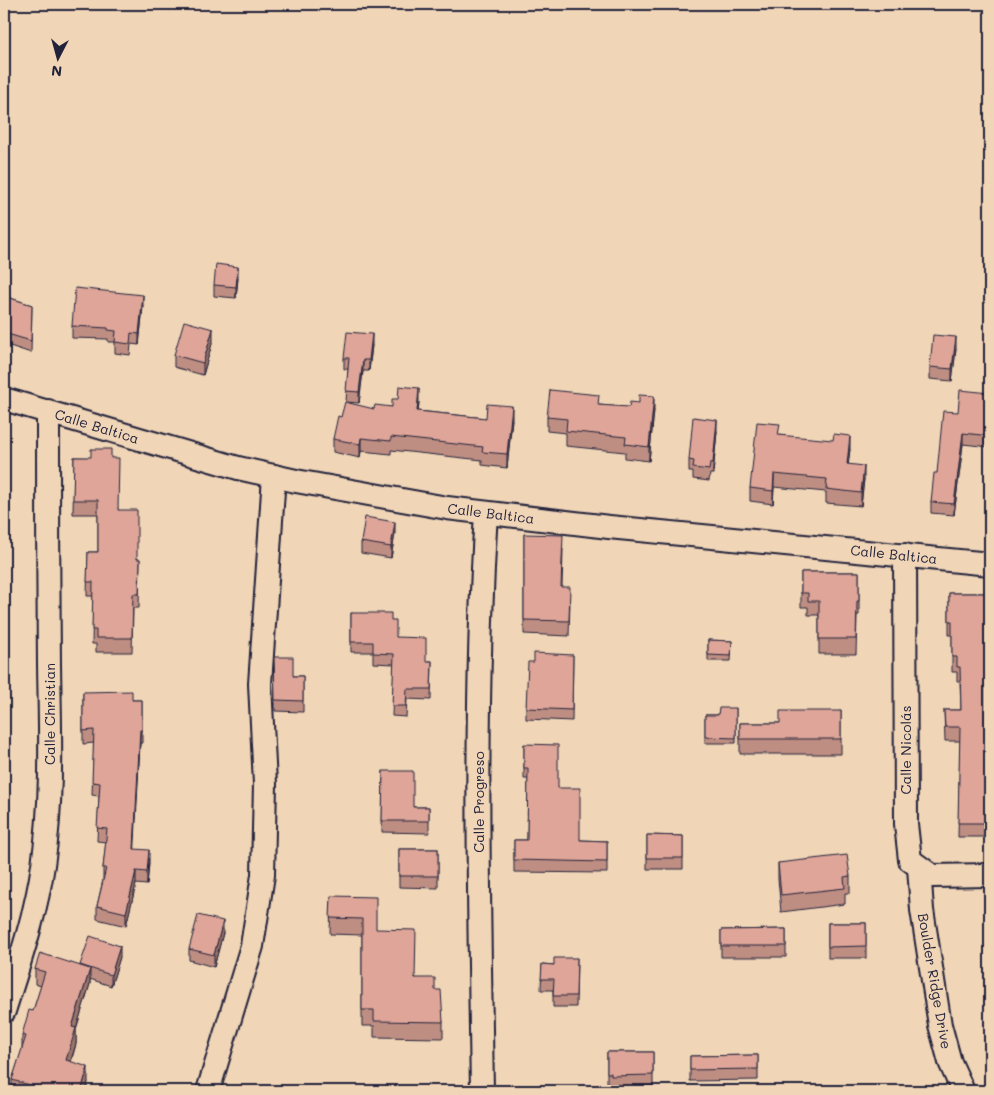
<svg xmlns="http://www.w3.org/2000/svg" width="994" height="1095" viewBox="0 0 994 1095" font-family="Mali,sans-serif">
<rect width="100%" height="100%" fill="#f0d5b7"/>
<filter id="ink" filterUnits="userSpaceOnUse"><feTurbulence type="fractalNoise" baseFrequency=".02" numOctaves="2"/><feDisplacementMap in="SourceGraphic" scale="10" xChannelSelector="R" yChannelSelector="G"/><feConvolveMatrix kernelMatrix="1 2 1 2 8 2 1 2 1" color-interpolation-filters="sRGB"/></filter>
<g filter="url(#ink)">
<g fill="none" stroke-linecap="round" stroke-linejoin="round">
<defs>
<g id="minor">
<polyline points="4,399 238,468 296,481 447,508 609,527 990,564"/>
<polyline points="905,555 906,824 910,860 932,876 990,875"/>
<polyline points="919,867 922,910 940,1025 950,1062 963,1091"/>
<path d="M4 1011C19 963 36 915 43 865 53 799 50 731 49 665 48 580 48 496 48 411"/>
<polyline points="208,1091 252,946 263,875 265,784 260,684 274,476"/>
<path d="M482 1091C479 898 474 705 486 513"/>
</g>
</defs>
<use href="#minor" stroke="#22223b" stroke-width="26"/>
<use href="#minor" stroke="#f0d5b7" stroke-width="22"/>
</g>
<g fill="#bf8e83" stroke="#22223b">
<polygon points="238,278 236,298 214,296 214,285"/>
<polygon points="4,296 32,305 31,353 4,344"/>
<polygon points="143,306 139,345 131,344 130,355 115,353 115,342 108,342 108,339 72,338 72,326"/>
<polygon points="213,340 203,375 174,367 174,355"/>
<polygon points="372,345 369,371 363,371 359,403 346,402 348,369 344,369 344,358"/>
<polygon points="956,349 952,381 930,379 930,367"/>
<polygon points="990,393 990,447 963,444 954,515 931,513 931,502 937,473 958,412"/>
<polygon points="419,402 418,411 486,418 512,419 507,468 482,465 482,460 391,450 391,454 361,451 360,458 333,452 333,439 341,417 374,409 392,407"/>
<polygon points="599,405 654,410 649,461 625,458 625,452 566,446 566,433 547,431 547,417"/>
<polygon points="717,431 713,474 710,474 709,481 693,479 693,472 689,472 689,460"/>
<polygon points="780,435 850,449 848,464 864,479 861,506 826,503 826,492 774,487 773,504 750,501 750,488"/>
<polygon points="74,457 111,458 118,510 137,559 140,559 139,608 133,608 132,652 96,652 96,644 92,644 93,596 87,596 88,552 98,552 98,514 73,514"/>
<polygon points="395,533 391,558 361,553 361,542"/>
<polygon points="524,534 563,549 562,587 570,601 569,636 524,634"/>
<polygon points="801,572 859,572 859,615 857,615 856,654 819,654 819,615 808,615 808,607 801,607"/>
<polygon points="949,593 990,593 990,837 958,837 960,741 945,741 944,710 961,710 960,681 957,681 957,672 952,672 952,635 949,635"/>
<polygon points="351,613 391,620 396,637 426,661 432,661 431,700 407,699 406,717 392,716 394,664 373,663 373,652 351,652"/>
<polygon points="708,640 732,641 731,661 708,661"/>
<polygon points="573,655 572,721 526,719 526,708 534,662"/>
<polygon points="274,657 293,676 303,676 303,712 275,711"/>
<polygon points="83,692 132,700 142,700 142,743 140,743 134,849 149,863 147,885 136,884 126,926 97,919 97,906 103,880 103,868 106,842 97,841 99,796 92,795 94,743 83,744"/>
<polygon points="736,708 736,743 705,743 705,715 718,715"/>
<polygon points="841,711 841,754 740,754 740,723 780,723"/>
<polygon points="524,744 558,788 580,840 607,841 607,873 514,872 514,840 527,840 528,779 524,779"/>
<polygon points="383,771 413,807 429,807 429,833 382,832"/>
<polygon points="647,835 683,836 683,869 647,869"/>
<polygon points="399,849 438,849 438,888 399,887"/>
<polygon points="778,863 850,876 850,893 845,893 845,904 781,912 778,879"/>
<polygon points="331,896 376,929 416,978 435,990 443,1022 443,1038 374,1037 374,1026 362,1026 362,935 330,934"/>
<rect x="828" y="923" width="38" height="35"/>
<polygon points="786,929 786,957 721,957 721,930"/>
<polygon points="223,933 214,967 189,960 189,949"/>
<polygon points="120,957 111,986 90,979 90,984 76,1029 76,1044 71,1062 88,1082 86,1091 12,1091 12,1080 22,1050 22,1035 33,1011 41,986 35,984 35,969 80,966"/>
<polygon points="577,958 576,1007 553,1007 553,990 541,990 542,964 554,965"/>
<polygon points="607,1052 653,1052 653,1086 611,1087 611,1084 607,1085"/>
<polygon points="758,1055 758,1080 690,1081 690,1056"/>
</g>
<g fill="#9b746a" stroke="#22223b">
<polygon points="238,267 238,278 236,298 236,287"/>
<polygon points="143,295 143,306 139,345 139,334"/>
<polygon points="213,329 213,340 203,375 203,363"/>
<polygon points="372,334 372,345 369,371 369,360"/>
<polygon points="956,337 956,349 952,381 952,369"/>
<polygon points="363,360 363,371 359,403 359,392"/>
<polygon points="419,388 419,402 417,424 417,411"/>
<polygon points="654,396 654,410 649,461 649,447"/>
<polygon points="512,406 512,419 507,468 507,454"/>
<polygon points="717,420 717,431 713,474 713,463"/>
<polygon points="963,433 963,444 954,515 954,504"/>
<polygon points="850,436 850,449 847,477 847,464"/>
<polygon points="361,438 361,451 360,458 360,444"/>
<polygon points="864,466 864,479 861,506 861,493"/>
<polygon points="774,474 774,487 773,504 773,491"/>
<polygon points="395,522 395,533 391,558 391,547"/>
<polygon points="140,730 140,743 134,862 134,849"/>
<polygon points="149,850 149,863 147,885 147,872"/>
<polygon points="136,871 136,884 126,926 126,913"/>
<polygon points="223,921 223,933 214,967 214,955"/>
<polygon points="120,946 120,957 111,986 111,975"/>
<polygon points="90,969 90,984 76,1029 76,1044 66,1076 66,1060 72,1027"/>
<polygon points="88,1067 88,1082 86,1091 81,1091"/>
</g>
<g fill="#dea598" stroke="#22223b">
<polygon points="216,264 238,267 236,287 214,285"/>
<polygon points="75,288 143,295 139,334 131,333 130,344 115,342 116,331 108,330 108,328 72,326"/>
<polygon points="4,296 32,305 31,341 4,333"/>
<polygon points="184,321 213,329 203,363 174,355"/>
<polygon points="347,332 372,334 369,360 363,360 359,392 346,391 349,358 344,358"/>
<polygon points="933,335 956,337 952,369 930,367"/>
<polygon points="399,386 419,388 417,411 486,418 487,404 512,406 507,454 482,452 483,447 391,437 391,441 361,438 360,444 333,439 338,416 341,417 345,402 374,409 375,405 392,407 392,399 398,399"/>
<polygon points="550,390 599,395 598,405 629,407 630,402 639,403 639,395 654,396 649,447 625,444 626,437 566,431 567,419 547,417"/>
<polygon points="960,390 990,393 990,436 963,433 954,504 931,502 934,473 937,473 943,411 958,412"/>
<polygon points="693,417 717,420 713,463 710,463 709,470 693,468 694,461 689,460"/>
<polygon points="757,422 780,424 778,435 833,440 834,434 850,436 847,464 864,466 861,493 826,489 827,479 774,474 773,491 750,488"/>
<polygon points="91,449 111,449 111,458 119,458 118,510 137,510 137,559 140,559 139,594 133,594 132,638 96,638 96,630 92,630 93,582 87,582 88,552 98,552 98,500 73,500 74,457 91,457"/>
<polygon points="365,517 395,522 391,547 361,542"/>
<polygon points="524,534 563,535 561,587 570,587 569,621 524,620"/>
<polygon points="801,572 859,572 859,601 857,601 856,639 819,639 819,601 808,601 808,593 801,593"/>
<polygon points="949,593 990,593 990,823 958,823 960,727 945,727 944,710 961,710 960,667 957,667 957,657 952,657 952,621 949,621"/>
<polygon points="351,613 391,613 391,620 396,620 396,637 426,638 426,661 432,661 431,689 407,689 406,706 392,706 394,654 373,653 373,642 351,642"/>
<polygon points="708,640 732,641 731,656 708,655"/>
<polygon points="534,653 573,655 572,710 526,708 528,662 534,662"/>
<polygon points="274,657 293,657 293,676 303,676 303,701 275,700"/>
<polygon points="132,691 132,700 142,700 142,730 140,730 134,849 149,850 147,872 136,871 126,913 97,906 106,868 103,868 107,829 97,828 100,783 92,782 94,730 83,731 83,692"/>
<polygon points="719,708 736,708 736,738 705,737 705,715 718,715"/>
<polygon points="780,711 841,711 841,739 740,739 740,723 780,723"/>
<polygon points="524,744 558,745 558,788 580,788 580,840 607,841 607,862 514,860 514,840 527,840 528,768 524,768"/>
<polygon points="383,771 413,771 413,807 429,807 429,821 382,821"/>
<polygon points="647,835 683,836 683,858 647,858"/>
<rect x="399" y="849" width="39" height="27"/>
<polygon points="847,855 850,876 844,877 845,888 781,895 778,863"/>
<polygon points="331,896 376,897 376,929 416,930 415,978 435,978 435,990 441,990 443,1022 374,1021 374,1010 362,1010 362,919 330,918"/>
<polygon points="198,915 223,921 214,955 189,949"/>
<polygon points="828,923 866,923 866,946 828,947"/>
<polygon points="786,929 786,946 721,946 721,930"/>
<polygon points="90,936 120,946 111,975 80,965"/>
<polygon points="40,953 90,969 72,1027 76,1028 66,1060 88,1067 81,1091 50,1091 12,1080 26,1036 22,1035 29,1010 33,1011 45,972 35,969"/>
<polygon points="554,958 577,958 576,996 553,996 554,979 541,979 542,964 554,965"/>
<polygon points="607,1052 653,1052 653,1075 611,1076 611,1073 607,1073"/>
<polygon points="758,1055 758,1069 690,1070 690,1056"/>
</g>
</g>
<g text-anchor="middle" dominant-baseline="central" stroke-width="4" stroke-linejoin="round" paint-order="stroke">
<g font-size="14" fill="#22223b" stroke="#f0d5b7">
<text transform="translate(97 426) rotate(17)">Calle Baltica</text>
<text transform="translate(491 513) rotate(7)">Calle Baltica</text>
<text transform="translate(894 554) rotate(6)">Calle Baltica</text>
<text transform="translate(49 714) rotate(-90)">Calle Christian</text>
<text transform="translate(905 750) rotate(-90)">Calle Nicolás</text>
<text transform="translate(478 802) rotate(-90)">Calle Progreso</text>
<text transform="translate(935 981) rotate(80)">Boulder Ridge Drive</text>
</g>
</g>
<rect width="994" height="1095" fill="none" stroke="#f0d5b7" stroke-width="20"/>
<rect x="10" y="10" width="974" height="1075" fill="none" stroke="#22223b" stroke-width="2" filter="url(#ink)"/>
<g transform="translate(58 58) rotate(186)" stroke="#f0d5b7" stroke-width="4" paint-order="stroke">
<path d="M0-4L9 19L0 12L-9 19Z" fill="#22223b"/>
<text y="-8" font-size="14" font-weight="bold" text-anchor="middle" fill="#22223b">N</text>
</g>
</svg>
